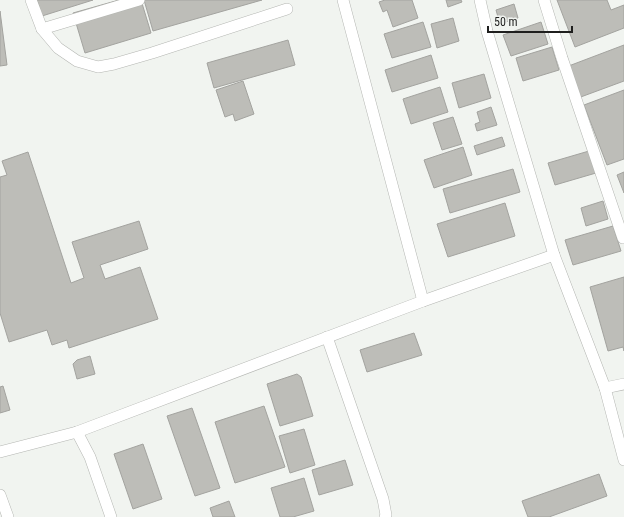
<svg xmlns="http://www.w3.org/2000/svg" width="624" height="517" viewBox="0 0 624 517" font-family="'Roboto Condensed',sans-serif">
<rect width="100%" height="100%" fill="#f1f4f0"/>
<g fill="#bdbdb8" stroke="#a3a39f">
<polygon points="37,0 93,0 42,16"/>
<polygon points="119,0 141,0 151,33 85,53 73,13"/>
<polygon points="144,0 262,0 153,31"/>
<polygon points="385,0 412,0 418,18 393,27 387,10 383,12 379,2"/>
<polygon points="446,0 461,0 462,2 448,7"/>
<polygon points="557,0 607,0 611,10 624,5 624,28 575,47"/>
<polygon points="514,4 518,18 500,24 496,10"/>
<polygon points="0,11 7,65 0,66"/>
<polygon points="453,18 459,41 437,48 431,24"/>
<polygon points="423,22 431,47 392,58 384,34"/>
<polygon points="541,22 548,44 511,56 503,35"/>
<polygon points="288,40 295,65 214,88 207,63"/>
<polygon points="624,45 624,81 578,98 566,67"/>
<polygon points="552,47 559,70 523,81 516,58"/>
<polygon points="431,55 438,78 392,92 385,70"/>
<polygon points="484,74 491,98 459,108 452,83"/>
<polygon points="243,81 254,114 235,121 233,114 225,117 216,90"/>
<polygon points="440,87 448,112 411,124 403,99"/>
<polygon points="624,90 624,159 607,165 584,105"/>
<polygon points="491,107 497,125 477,131 475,124 480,122 477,112"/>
<polygon points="453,117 462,144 442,150 433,123"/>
<polygon points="502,137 505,146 477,155 474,146"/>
<polygon points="463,147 472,175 434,188 424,160"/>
<polygon points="589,151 596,173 555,185 548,163"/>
<polygon points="28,152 71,283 84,278 72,242 139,221 148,249 100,265 105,279 140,267 158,319 69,348 67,340 52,345 47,330 9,342 0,313 0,177 7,175 2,161"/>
<polygon points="513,169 520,192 450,213 443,189"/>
<polygon points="624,172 624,193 617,175"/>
<polygon points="603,201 608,219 586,226 581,208"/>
<polygon points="505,203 515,236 448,257 437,224"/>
<polygon points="613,226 621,251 573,265 565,240"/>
<polygon points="624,277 624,351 623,347 608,351 590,287"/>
<polygon points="414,333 422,355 367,372 360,350"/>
<polygon points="90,356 95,374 77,379 73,364 77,360"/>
<polygon points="297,374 301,377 313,416 280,426 267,384"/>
<polygon points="3,386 10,410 0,413 0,387"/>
<polygon points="264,406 285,467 235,483 215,422"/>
<polygon points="192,408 220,488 195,496 167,416"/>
<polygon points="304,429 315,465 290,473 279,436"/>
<polygon points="143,444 162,499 133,509 114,454"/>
<polygon points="345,460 353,485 319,495 312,470"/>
<polygon points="599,474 607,496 549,517 528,517 522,501"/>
<polygon points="304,478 314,511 293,517 280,517 271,488"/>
<polygon points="229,501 235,517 213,517 210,508"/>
</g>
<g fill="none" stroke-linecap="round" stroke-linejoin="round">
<defs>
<g id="minor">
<polyline points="31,0 34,8 42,29 58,48 77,61 98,67 114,64 152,53 287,9"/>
<polyline points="343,0 423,301"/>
<polyline points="480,0 487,31 554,255 605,388 624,460"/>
<polyline points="544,0 562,58 623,238"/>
<polyline points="42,29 139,0"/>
<polyline points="327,337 383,499 386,515 385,517"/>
<polyline points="605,388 624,384"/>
<polyline points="77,432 90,457 111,517"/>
<polyline points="0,452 77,432 423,301 554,255"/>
<polyline points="0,495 8,517"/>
</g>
</defs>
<use href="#minor" stroke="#b4b6b2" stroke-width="12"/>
<use href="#minor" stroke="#fff" stroke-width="11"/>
</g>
<path d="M488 26v6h84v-6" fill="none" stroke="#1f1f1e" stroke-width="2"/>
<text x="494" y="26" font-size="12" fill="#1f1f1e" stroke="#f1f4f0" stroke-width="3" paint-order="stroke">50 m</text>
</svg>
